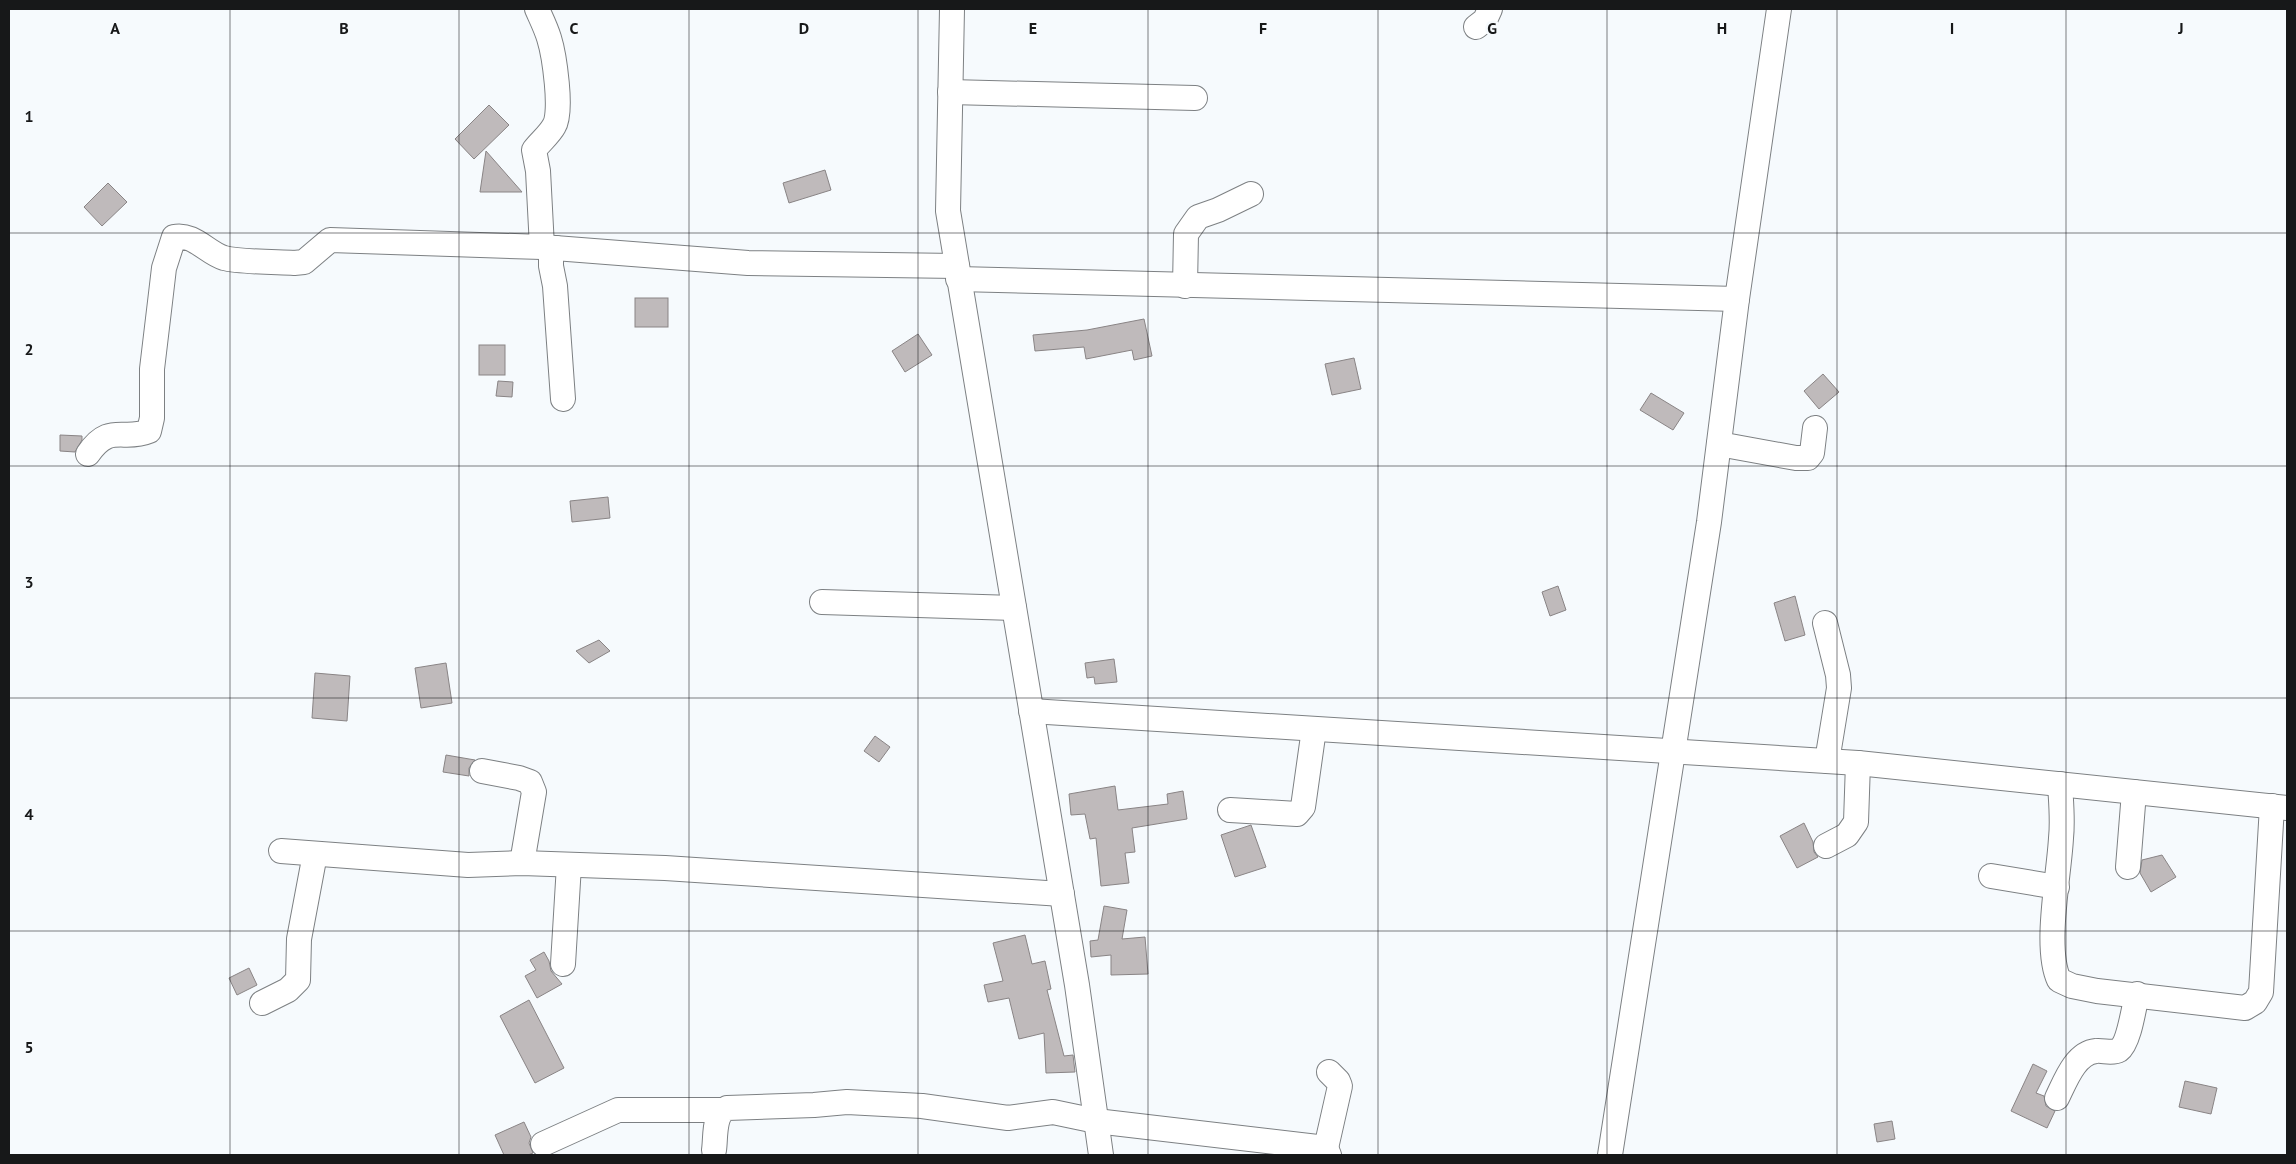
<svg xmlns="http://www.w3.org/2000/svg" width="2296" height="1164" viewBox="0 0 2296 1164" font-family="'PT Sans',sans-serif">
<rect width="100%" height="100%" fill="#f6fafd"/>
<g fill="#bfbabb" stroke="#898485">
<polygon points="489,105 509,125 474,159 455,139"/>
<polygon points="486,151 522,192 480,192"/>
<polygon points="825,170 831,190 789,203 783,183"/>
<polygon points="108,183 127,202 102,226 84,207"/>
<rect x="635" y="298" width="33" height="29"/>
<polygon points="1144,319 1152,356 1134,360 1132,350 1086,359 1084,347 1035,351 1033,335 1087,330"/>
<polygon points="918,334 932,355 905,372 892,351"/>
<rect x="479" y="345" width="26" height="30"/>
<polygon points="1354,358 1361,389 1332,395 1325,364"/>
<polygon points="1823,374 1839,392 1819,409 1804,391"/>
<polygon points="498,381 513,382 512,397 496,396"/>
<polygon points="1651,393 1684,413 1673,430 1640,410"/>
<polygon points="60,435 82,436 82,440 75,452 60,451"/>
<polygon points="608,497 610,518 572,522 570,501"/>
<polygon points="1558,586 1566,610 1550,616 1542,592"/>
<polygon points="1795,596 1805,635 1785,641 1774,603"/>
<polygon points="599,640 610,651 589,663 576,651"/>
<polygon points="1114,659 1117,682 1095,684 1094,677 1087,678 1085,663"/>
<polygon points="446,663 452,703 421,708 415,668"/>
<polygon points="315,673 350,676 347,721 312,718"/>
<polygon points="875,736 890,747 879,762 864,751"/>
<polygon points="446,755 475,760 469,768 469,776 443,772"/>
<polygon points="1115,786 1118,810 1168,804 1167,794 1183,791 1187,819 1132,828 1135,852 1125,853 1129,883 1101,886 1096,838 1090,839 1085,814 1071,815 1069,794"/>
<polygon points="1804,823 1813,842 1814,852 1818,857 1797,868 1780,836"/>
<polygon points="1251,825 1266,867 1235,877 1221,835"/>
<polygon points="2162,855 2176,877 2151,892 2140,873 2142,860"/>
<polygon points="1104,906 1127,910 1122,939 1145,937 1148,974 1111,975 1111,955 1091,957 1090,941 1098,940"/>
<polygon points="1025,935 1032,964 1045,961 1051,989 1047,990 1064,1056 1073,1055 1075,1072 1046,1073 1044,1033 1019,1039 1009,998 988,1002 984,985 1003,981 993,943"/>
<polygon points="544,952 549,961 551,971 562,984 537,998 525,976 536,970 530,960"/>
<polygon points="249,968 257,985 237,995 229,978"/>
<polygon points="529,1000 564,1068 535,1083 500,1016"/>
<polygon points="2033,1064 2047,1071 2036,1093 2044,1096 2046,1106 2055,1111 2047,1128 2011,1111"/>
<polygon points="2185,1081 2217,1088 2211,1114 2179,1107"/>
<polygon points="1892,1121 1895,1139 1877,1142 1874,1124"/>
<polygon points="524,1122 531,1137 529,1143 533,1153 528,1155 504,1155 495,1135"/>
</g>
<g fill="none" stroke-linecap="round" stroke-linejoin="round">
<defs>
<g id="minor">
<path d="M537 9C541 18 546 28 549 38 554 54 563 112 554 126 549 135 540 142 534 150L538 171 542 247"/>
<polyline points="952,9 948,211 1077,985 1101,1155"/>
<polyline points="1476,27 1485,20 1490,9"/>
<polyline points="950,92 1195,98"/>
<polyline points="556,248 551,258 551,266 555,286 563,399"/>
<polyline points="958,279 1737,299"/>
<polyline points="1185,286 1186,234 1198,217 1218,210 1251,194"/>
<polyline points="1719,444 1796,458 1808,458 1812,453 1815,428"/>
<path d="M88 454C110 422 123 442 149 431L152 418V369L160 302 164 268 174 237C194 233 207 253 224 258 240 262 275 262 294 263L304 262 330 240 542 247 748 263 957 266"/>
<polyline points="822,602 1014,608"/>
<polyline points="1825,623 1838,675 1839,688 1827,761"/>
<polyline points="1031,711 1858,763 2287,808"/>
<polyline points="482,771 519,778 530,782 534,792 522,863"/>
<path d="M2060 784C2061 802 2063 820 2061 838 2059 876 2044 948 2059 980L2072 986 2097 991 2245 1008 2255 1002 2261 992 2272 806"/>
<polyline points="1230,810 1297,814 1303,807 1314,729"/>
<polyline points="1826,846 1847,835 1856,822 1858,763"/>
<polyline points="281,851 468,865 522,863 665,868 1062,894"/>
<polyline points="2128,867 2134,792"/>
<polyline points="1991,876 2057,887"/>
<polyline points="563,964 569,865"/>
<polyline points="262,1003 288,990 298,980 299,939 315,854"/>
<path d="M2057 1098C2065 1082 2075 1053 2096 1051 2103 1050 2112 1054 2119 1050 2129 1043 2134 1007 2137 994"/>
<polyline points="543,1144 618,1110 722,1110"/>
<polyline points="1326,1148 1340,1086 1338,1081 1329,1072"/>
<path d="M714 1150C716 1137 713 1114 727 1108L814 1105 847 1102 922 1106 1008 1118 1053 1112 1096 1121 1326 1148 1329 1155"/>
<polyline points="1610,1155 1709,522 1737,299 1779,9"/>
</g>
</defs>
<use href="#minor" stroke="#7d8083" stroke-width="26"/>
<use href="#minor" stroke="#fff" stroke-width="24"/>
</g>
<path fill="none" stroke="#171819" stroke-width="1" stroke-opacity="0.55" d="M230 9V1155M459 9V1155M689 9V1155M918 9V1155M1148 9V1155M1378 9V1155M1607 9V1155M1837 9V1155M2066 9V1155M9 233H2287M9 466H2287M9 698H2287M9 931H2287"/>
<g font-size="16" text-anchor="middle" font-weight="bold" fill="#171819" stroke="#f6fafd" stroke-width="5" stroke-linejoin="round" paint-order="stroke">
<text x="115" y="34">A</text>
<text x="344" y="34">B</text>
<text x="574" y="34">C</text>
<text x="804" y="34">D</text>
<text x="1033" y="34">E</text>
<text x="1263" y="34">F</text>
<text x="1492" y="34">G</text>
<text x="1722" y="34">H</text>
<text x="1952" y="34">I</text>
<text x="2181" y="34">J</text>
<text x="29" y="122">1</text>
<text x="29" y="355">2</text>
<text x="29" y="588">3</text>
<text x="29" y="820">4</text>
<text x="29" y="1053">5</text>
</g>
<rect width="2296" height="1164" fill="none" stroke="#171819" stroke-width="20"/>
</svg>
